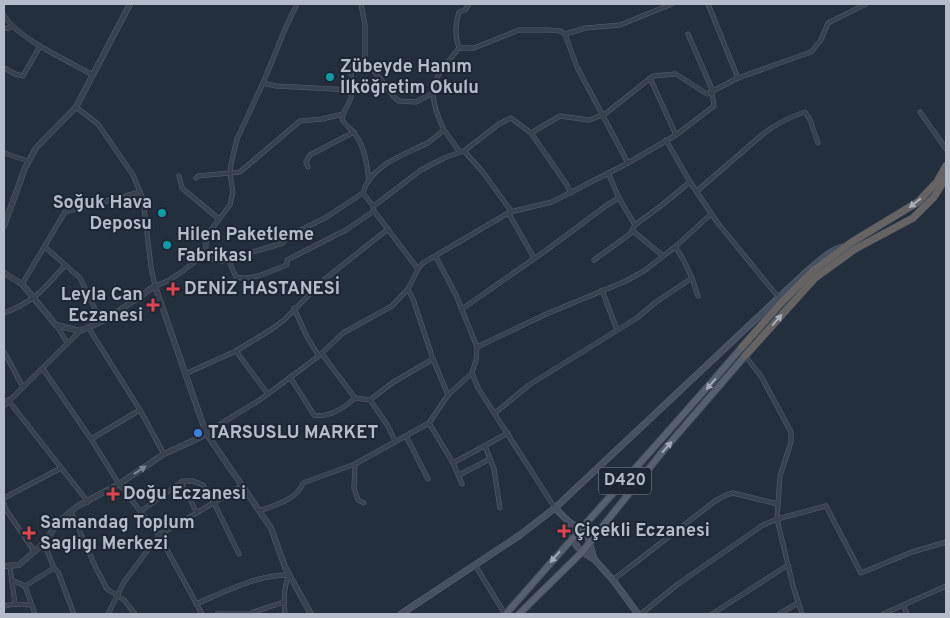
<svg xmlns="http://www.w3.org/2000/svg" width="950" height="618" viewBox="0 0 950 618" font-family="Overpass,sans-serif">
<rect width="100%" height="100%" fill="#242f3e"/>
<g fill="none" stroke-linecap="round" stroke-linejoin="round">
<defs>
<g id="minor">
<polyline points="361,4 365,25 365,61 380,78 394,97 399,101 416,102 433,93"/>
<polyline points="708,4 738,78"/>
<path d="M4 15C15 37 70 62 93 75"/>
<polyline points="4,29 12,27"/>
<polyline points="565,34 577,67 628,163"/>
<polyline points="459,48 474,48 519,30 548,30 560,31 565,34 586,28 620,25 672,4"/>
<path d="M365 61 353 65C349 76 353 86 351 97 349 105 343 111 342 119 345 125 351 129 355 134 365 148 367 164 369 181"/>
<polyline points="4,68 15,74 23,76 40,46"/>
<polyline points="650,78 676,135"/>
<polyline points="263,83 276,86 352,90"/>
<path d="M76 107 98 124 133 175 143 199 151 267 155 286C174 280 189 266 205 254L207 235 230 205 233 192 230 174 231 164 237 139 263 83 286 27 297 4"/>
<polyline points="920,112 946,149"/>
<polyline points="444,130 460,152 464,151 482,171 509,208 510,212"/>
<polyline points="531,133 560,116 589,120 605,114 653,76 676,74 707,94 738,78 811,52 821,40 828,23 866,4"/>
<polyline points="666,140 690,182 717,222 779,298"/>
<polyline points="4,153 28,161"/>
<polyline points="308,167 306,162 310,155 354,132"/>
<polyline points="179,176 182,188 219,219"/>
<polyline points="196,178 198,176 240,172 300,121 322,119 343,114"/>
<path d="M697 191 763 134C776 124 790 117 805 112L810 120 818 143"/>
<polyline points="373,206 379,202 421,170 444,158 464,151 499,124 511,118 531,133 567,185 571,193"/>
<polyline points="509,214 534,258"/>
<polyline points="635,225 662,205 690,182"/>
<polyline points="633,231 663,256"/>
<polyline points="45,247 80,278 101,321"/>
<polyline points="205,254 212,259 222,261 283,243 286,237 325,218 363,193"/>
<polyline points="436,257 456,295 477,347 476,360 472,373 478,388 555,508"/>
<path d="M228 259 236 277C254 281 270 271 287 265V260L346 230 374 211"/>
<polyline points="594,260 630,234 635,225 619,198 608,173"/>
<path d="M418 269 374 211 373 206 363 193C369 165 407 154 429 142 434 139 439 134 444 130 425 88 432 81 459 48 455 35 455 26 459 12L465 10 469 4"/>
<polyline points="692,278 698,296"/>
<polyline points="22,284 65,212 140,192"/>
<polyline points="408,289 413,299 433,359 448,395"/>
<polyline points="602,290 617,330"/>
<polyline points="294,308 307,337 319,356"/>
<polyline points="462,309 548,249 607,205 619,198"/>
<path d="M4 313C34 302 45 288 65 265"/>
<polyline points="56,325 67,342"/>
<polyline points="88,327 140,410 164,454"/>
<polyline points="477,347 544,315 626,281 644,271 675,247 711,214"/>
<polyline points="236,351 267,393"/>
<polyline points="4,352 23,387"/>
<polyline points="322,354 355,398"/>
<polyline points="745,356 761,376 791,432 791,442 780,476 777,519 793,586 802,614"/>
<polyline points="43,369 91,439 119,484 159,535 202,614"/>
<polyline points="185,374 236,351 272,329 284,320 325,279 388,229"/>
<path d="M290 377 314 415C329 418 344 408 355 398L370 400 388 426 395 441"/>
<polyline points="8,400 88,502"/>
<polyline points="370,400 392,383 433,359"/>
<polyline points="4,406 80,331"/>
<polyline points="495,413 529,385 637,318 656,302 692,278 682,257 675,247"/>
<polyline points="429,423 453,463 462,484"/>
<polyline points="206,433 261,399 319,356 343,333 392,306 408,289 418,269 423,263 510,212 552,202 628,163 676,135 714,106 711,87 688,34"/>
<polyline points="406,436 428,479"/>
<polyline points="91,439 140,410"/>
<polyline points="485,446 494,469 500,508"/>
<polyline points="453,463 508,433"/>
<polyline points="355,464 354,488 358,500 364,503"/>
<polyline points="459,475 490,459"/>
<polyline points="181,482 197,513"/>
<polyline points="4,498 61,468"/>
<polyline points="4,503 5,508 34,551"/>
<polyline points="141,511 183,481 193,481 203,485 214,503 239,554"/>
<path d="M259 511C275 505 297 500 303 483L355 464 429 423 448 395 472 373"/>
<polyline points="71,512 96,568 107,589 124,600 135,614"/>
<polyline points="44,543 54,568 58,572 74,614"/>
<polyline points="475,565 503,611"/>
<polyline points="10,567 15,604"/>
<polyline points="12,580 25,586 54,568"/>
<polyline points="613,580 715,501 726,495 733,493 778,504"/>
<polyline points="25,586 35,614"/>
<path d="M196 604C226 591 256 575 289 575 283 589 284 600 285 614"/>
<polyline points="4,606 15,604 31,605"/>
<polyline points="904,606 907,614"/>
<polyline points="108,614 124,582 159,535 242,486"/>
<polyline points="217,614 248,614 284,602"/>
<polyline points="641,614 678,584 763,525 777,519 826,506 861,573 912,552 946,542"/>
<polyline points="712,614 788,565"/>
<polyline points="779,614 798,603"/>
<polyline points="883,614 946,586"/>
</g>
<g id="tertiary">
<polyline points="4,226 25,168 36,148 76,107 130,4"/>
<polyline points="4,273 22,284 56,325 80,331 107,319 155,286 206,433 271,528 285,567 311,614"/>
<polyline points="4,566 19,565 44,543 59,521 78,506 119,484 164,454 199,438 206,433"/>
</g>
<g id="secondary">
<polyline points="555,508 569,522 587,533 594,559"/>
<polyline points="569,522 576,545 582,552 594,559 613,580 638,614"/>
<path d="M401 614 520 535 555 508 805 273C816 264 828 251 843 247"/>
</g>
<g id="primary">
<path d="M506 614C584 524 665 437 742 347"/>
<polyline points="519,614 582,552 663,451 745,356"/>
</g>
<g id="trunk">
<polyline points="742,347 783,301 814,270 852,242 918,202 937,182 946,166"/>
<polyline points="745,356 815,278 855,249 913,218 934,197 946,178"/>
</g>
</defs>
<use href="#minor" stroke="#565f6c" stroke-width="5"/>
<use href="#tertiary" stroke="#565f6c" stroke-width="6"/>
<use href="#secondary" stroke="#565f6c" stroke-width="7"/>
<use href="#primary" stroke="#414a57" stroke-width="8"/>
<use href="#trunk" stroke="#434c59" stroke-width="8"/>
<use href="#minor" stroke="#38414e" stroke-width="4"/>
<use href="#tertiary" stroke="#38414e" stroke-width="5"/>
<use href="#secondary" stroke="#465061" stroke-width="5.5"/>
<use href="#primary" stroke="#56606e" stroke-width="6"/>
<use href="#trunk" stroke="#656462" stroke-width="7"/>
</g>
<defs><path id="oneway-solid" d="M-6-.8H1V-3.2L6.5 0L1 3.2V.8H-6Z" transform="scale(1.25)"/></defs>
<g fill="#a8afba">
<use href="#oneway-solid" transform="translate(915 203) rotate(142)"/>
<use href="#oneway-solid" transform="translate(777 320) rotate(-49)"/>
</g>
<g fill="#a1aab7">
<use href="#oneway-solid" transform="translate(711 384) rotate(131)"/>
<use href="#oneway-solid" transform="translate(667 447) rotate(-49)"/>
<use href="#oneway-solid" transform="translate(555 557) rotate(131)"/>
</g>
<use fill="#7c8592" href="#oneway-solid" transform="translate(140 470) rotate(-33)"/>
<g fill="#0f9aa8" stroke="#1d2633" stroke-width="2">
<circle cx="330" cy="77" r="5"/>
<circle cx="162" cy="213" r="5"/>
<circle cx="167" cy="245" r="5"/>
</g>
<g fill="#e0444e" stroke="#1d2633" stroke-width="2">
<path d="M170.5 281.5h5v5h5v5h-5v5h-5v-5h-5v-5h5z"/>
<path d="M150.5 297.5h5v5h5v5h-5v5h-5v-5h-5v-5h5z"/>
<path d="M110.5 486.5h5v5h5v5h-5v5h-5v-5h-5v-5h5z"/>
<path d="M561.5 523.5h5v5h5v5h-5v5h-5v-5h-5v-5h5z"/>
<path d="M26.5 525.5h5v5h5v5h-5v5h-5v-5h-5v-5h5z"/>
</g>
<circle fill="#3f7fe0" stroke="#1d2633" stroke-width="2" cx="198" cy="433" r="5"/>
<g text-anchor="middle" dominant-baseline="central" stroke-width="4" stroke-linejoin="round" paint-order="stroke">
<rect fill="#1d2633" stroke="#878f9c" stroke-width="1" x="599" y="467.5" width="52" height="27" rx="4"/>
<g font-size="16" font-weight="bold" fill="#b4bcc9">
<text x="625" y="481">D420</text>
</g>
<g font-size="18" font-weight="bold" fill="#b4bcc9" stroke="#1d2633" text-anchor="start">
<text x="340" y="67">Zübeyde Hanım<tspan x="340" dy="21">İlköğretim Okulu</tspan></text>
<text x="152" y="203" text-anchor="end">Soğuk Hava<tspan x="152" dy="21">Deposu</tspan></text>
<text x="177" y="235">Hilen Paketleme<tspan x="177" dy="21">Fabrikası</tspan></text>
<text x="184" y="289">DENİZ HASTANESİ</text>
<text x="143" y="295" text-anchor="end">Leyla Can<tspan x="143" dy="21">Eczanesi</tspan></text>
<text x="208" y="433">TARSUSLU MARKET</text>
<text x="123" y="494">Doğu Eczanesi</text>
<text x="40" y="523">Samandag Toplum<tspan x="40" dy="21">Saglıgı Merkezi</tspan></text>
<text x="574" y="531">Çiçekli Eczanesi</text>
</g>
</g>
<rect width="950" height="618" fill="none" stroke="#b4bcc9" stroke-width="10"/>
</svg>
